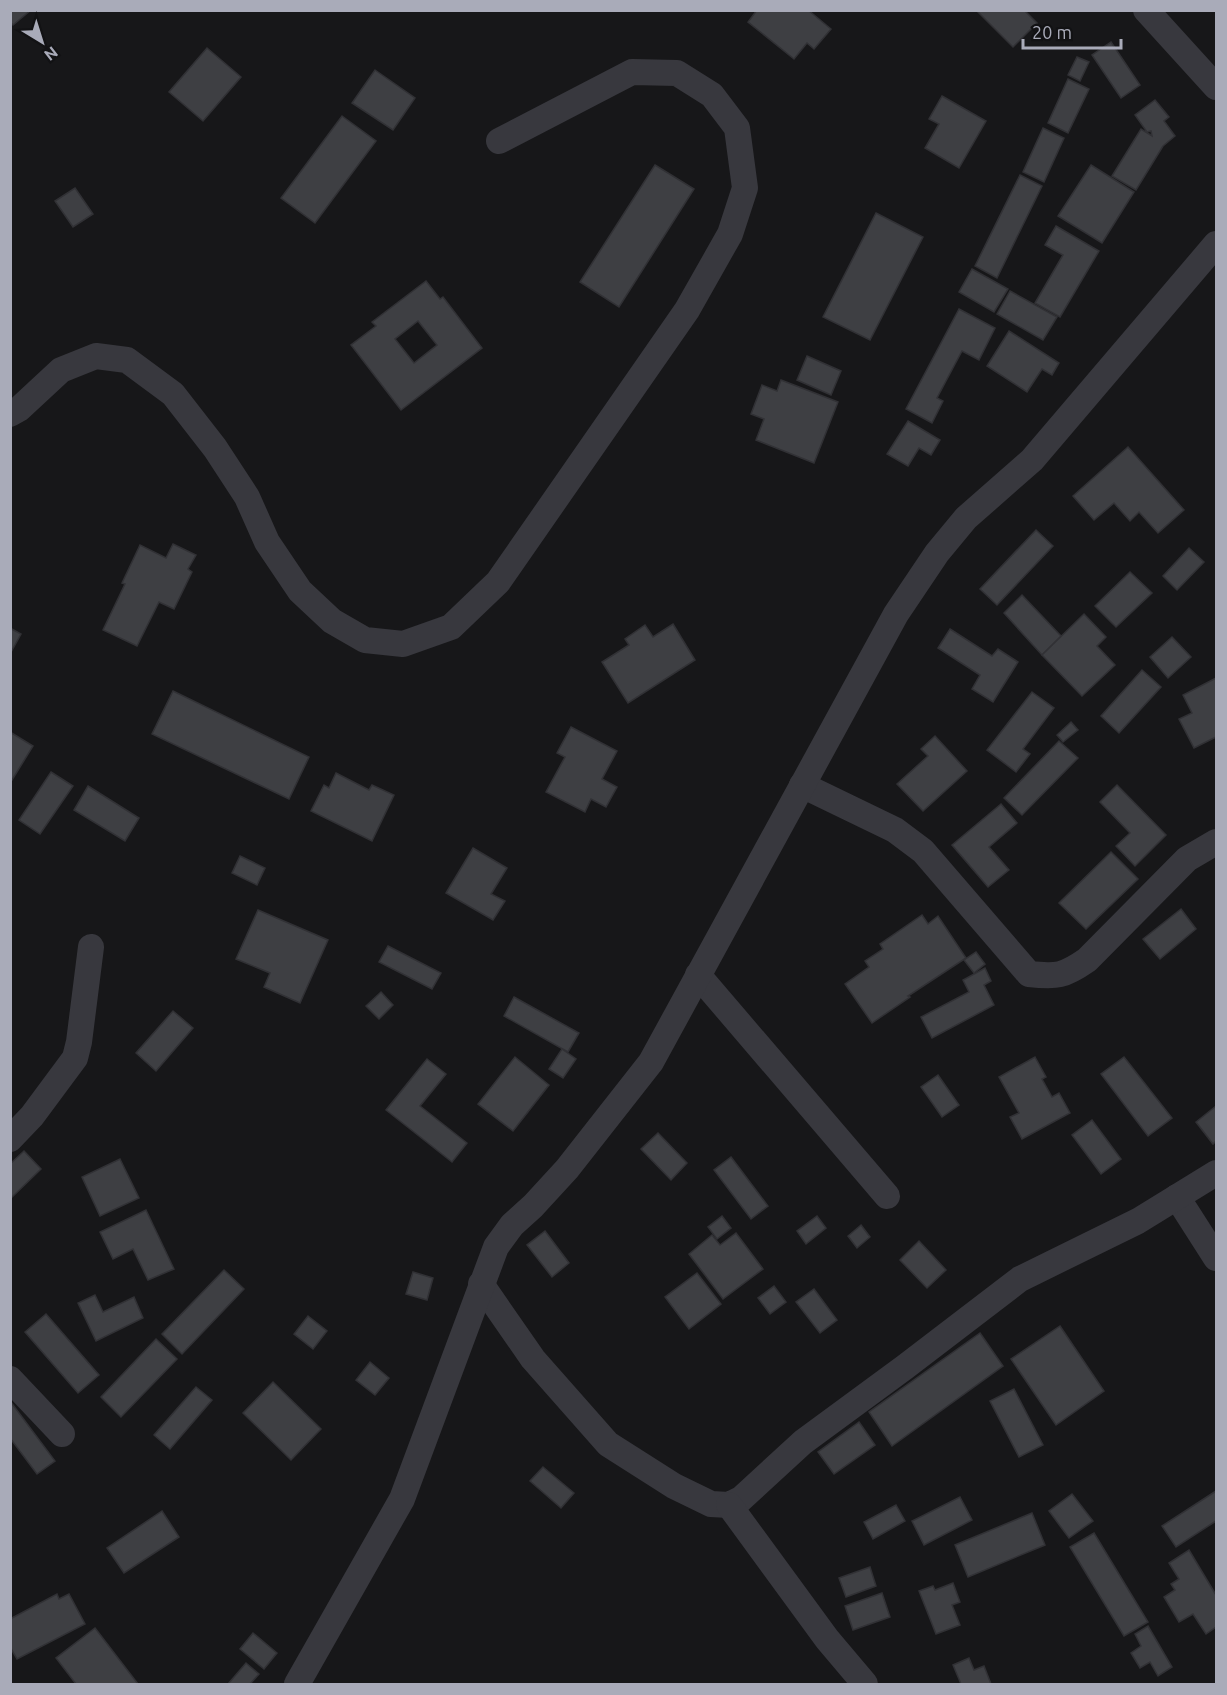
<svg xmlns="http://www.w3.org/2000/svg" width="1227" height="1695" viewBox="0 0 1227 1695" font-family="Ubuntu,sans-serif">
<rect width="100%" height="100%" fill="#171719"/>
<g fill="#3e3f43" stroke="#313135" stroke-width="1.5" fill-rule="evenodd">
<polygon points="10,10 31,10 13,25 10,22"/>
<polygon points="757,10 808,10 831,29 814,49 807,43 794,59 748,22"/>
<polygon points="976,10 1024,10 1037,23 1013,47"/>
<polygon points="1111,42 1140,85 1121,98 1092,55"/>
<polygon points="207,48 241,77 203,121 169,92"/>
<polygon points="1077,57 1089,62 1080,81 1068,75"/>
<polygon points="375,70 415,98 393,130 352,103"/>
<polygon points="1068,79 1089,89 1068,133 1048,123"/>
<polygon points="942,96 986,121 959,168 925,148 939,124 929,119"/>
<polygon points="1155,100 1169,117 1164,121 1175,136 1163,146 1136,190 1112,176 1141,129 1152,136 1151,131 1147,132 1135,115"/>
<polygon points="342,116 376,141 315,223 281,198"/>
<polygon points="1043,128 1064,138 1044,182 1023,172"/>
<polygon points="655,165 694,189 619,307 580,282"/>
<polygon points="1091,165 1134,192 1102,243 1058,216"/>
<polygon points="1020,175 1042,186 997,278 975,266"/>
<polygon points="75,188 93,214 73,227 55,201"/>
<polygon points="876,213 923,237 870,340 823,317"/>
<polygon points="1056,226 1099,251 1060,317 1035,303 1063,255 1045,245"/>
<polygon points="972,269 1008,289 994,312 959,292"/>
<path d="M426 281 440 299 443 297 482 348 401 410 351 345 376 326 372 322ZM418 321 437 345 414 363 395 339Z"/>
<polygon points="1010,291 1057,317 1043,340 997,314"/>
<polygon points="959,309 995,328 979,360 962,351 937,398 943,401 932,423 906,409"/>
<polygon points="1009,331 1059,363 1052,375 1042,369 1027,392 987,366"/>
<polygon points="807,356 841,371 831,395 797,380"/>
<polygon points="781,380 838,402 814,463 756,440 764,419 751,414 762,385 777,391"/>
<polygon points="908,421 940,440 931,455 919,448 908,466 887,454"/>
<polygon points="1128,447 1184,510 1158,533 1139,512 1130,521 1114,503 1094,520 1073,496"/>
<polygon points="1036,530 1053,546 997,605 980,589"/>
<polygon points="173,544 196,555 188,569 192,572 174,609 159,602 137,646 103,630 125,584 122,583 140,545 166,558"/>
<polygon points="1189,548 1204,562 1177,590 1163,576"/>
<polygon points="1130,572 1152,593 1116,627 1095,606"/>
<polygon points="1022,595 1061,636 1042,655 1004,613"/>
<polygon points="1084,614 1106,637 1097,646 1115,665 1082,696 1042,655"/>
<polygon points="673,624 695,660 628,703 602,662 629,645 625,639 645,625 653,637"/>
<polygon points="10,628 21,634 10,654"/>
<polygon points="950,629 992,656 998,649 1018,662 993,702 972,689 980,675 938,648"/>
<polygon points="1172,637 1191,657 1168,678 1150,657"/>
<polygon points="1142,670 1161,687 1119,733 1101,716"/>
<polygon points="1216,678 1216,737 1194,748 1179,719 1192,713 1183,695"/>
<polygon points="173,691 309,757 289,799 152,734"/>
<polygon points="1032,692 1054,708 1023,749 1030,754 1016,772 987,750"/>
<polygon points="1071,722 1078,730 1063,742 1057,735"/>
<polygon points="571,727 617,751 602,779 617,787 606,807 591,799 585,812 546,792 565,757 557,753"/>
<polygon points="10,732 33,746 12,780 10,779"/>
<polygon points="935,736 967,771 923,811 897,784 928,756 921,749"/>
<polygon points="1059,741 1078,758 1022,815 1004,798"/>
<polygon points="51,772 73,786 40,834 19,820"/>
<polygon points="336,773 369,790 372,785 394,795 372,841 311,811 324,785 329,788"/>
<polygon points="1117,785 1166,835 1135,866 1116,846 1130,833 1100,802"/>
<polygon points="88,786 139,818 125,841 74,810"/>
<polygon points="1001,804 1017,823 989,847 1009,870 988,887 952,845"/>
<polygon points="473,848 507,868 491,894 505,901 493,920 446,893"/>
<polygon points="1111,852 1138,879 1086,929 1059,903"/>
<polygon points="240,856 265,868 257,885 232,873"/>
<polygon points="1181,909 1196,929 1160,959 1143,939"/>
<polygon points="258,910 328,940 300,1003 264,987 270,973 236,959"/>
<polygon points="922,915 928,924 938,916 966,958 908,996 910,997 872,1023 845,984 869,967 865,961 883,949 880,944"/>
<polygon points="388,946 441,973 432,989 379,962"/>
<polygon points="976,952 985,964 974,973 964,960"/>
<polygon points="985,968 991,981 984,985 994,1005 932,1038 921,1017 969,992 963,980"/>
<polygon points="381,992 393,1005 379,1019 366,1006"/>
<polygon points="514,997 579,1033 568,1052 504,1016"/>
<polygon points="173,1011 193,1028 156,1071 136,1053"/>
<polygon points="562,1049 576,1059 563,1078 549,1069"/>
<polygon points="515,1057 549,1085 513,1131 478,1104"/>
<polygon points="1035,1057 1046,1077 1042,1079 1052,1097 1059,1093 1070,1113 1022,1139 1010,1117 1019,1113 999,1077"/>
<polygon points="1124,1057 1172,1118 1148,1136 1101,1074"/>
<polygon points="427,1059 446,1074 420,1106 467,1143 452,1162 386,1110"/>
<polygon points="938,1075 959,1105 942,1117 921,1087"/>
<polygon points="1216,1106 1216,1141 1213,1144 1196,1122"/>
<polygon points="1092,1120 1121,1159 1101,1174 1072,1135"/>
<polygon points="658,1133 687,1163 671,1180 641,1149"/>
<polygon points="24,1151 41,1169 10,1199 10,1164"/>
<polygon points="731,1157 768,1206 751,1219 714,1170"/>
<polygon points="120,1159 139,1198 100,1216 82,1177"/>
<polygon points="146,1210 174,1269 148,1280 133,1249 113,1259 100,1232"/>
<polygon points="722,1216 731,1228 717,1239 708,1227"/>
<polygon points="817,1216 826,1228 806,1244 797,1231"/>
<polygon points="861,1225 870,1237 857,1248 848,1236"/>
<polygon points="545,1231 569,1263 552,1277 527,1245"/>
<polygon points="736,1233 763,1269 723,1299 689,1254 712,1235 720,1245"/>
<polygon points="919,1241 946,1270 927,1288 900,1260"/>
<polygon points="224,1270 244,1289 182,1354 162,1334"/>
<polygon points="413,1272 433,1278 427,1300 406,1294"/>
<polygon points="697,1273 721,1304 689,1329 665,1297"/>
<polygon points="774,1286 786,1302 770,1314 758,1298"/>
<polygon points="814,1289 837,1320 820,1333 796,1302"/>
<polygon points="95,1295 103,1312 134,1297 143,1318 96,1341 78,1303"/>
<polygon points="46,1314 99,1375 78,1393 25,1332"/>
<polygon points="308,1316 327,1331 313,1349 294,1334"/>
<polygon points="1060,1326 1104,1391 1056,1425 1011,1359"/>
<polygon points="980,1333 1003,1366 892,1446 869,1412"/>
<polygon points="156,1339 177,1359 121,1417 101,1397"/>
<polygon points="370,1362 389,1378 375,1395 356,1380"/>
<polygon points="273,1382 321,1429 291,1460 243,1413"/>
<polygon points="196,1387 212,1400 170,1449 154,1435"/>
<polygon points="1014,1389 1043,1445 1019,1457 990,1401"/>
<polygon points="10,1401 55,1461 37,1474 10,1438"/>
<polygon points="859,1422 875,1445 834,1474 818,1452"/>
<polygon points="543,1467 574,1493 561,1508 530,1481"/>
<polygon points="1216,1491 1216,1521 1176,1547 1162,1526"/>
<polygon points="1072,1494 1093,1521 1069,1538 1049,1511"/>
<polygon points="960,1497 972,1520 924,1545 912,1521"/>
<polygon points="896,1505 905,1521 873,1539 864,1522"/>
<polygon points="162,1511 179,1537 124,1573 107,1548"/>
<polygon points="1032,1513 1045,1545 968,1577 955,1545"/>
<polygon points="1094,1533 1148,1622 1124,1636 1070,1547"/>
<polygon points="1189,1550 1216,1595 1216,1627 1206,1634 1193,1614 1179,1622 1164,1597 1175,1590 1171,1584 1179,1579 1169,1563"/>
<polygon points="870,1567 876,1586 846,1597 839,1578"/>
<polygon points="953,1583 960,1602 952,1605 960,1625 936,1634 919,1591 933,1586 935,1590"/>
<polygon points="882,1593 890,1617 853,1630 845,1606"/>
<polygon points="57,1594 59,1599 69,1594 85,1624 17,1659 10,1647 10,1619"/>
<polygon points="1148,1626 1172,1667 1158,1676 1150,1662 1140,1668 1131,1653 1141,1646 1135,1634"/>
<polygon points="95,1628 138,1684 76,1684 56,1658"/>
<polygon points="253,1633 277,1653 264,1669 240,1649"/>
<polygon points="969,1658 974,1670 984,1666 991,1684 961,1684 953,1665"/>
<polygon points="246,1663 259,1674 250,1684 228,1684"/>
</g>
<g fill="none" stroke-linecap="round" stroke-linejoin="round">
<g stroke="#38383e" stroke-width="26">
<polyline points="1146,10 1216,87"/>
<polyline points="10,414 19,409 61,370 96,356 127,360 173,394 215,448 247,497 267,542 300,591 332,621 365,640 403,644 451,627 498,582 687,310 730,234 745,188 737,128 712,95 677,73 632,72 499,141"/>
<path d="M802 785 895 830 923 851 1029 974C1057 977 1064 976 1087 960L1187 859 1216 842"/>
<polyline points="698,975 887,1196"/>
<polyline points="10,1139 32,1116 75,1058 79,1042 91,947"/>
<polyline points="1177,1197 1216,1258"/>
<polyline points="481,1284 533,1359 608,1444 674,1486 711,1504 729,1505 741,1499 803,1442 905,1367 1020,1279 1138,1221 1216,1173"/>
<polyline points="10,1379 62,1434"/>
<polyline points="729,1505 827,1639 865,1684"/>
<polyline points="297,1684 402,1499 496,1247 512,1225 533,1206 567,1169 651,1062 896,614 937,553 966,518 1032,460 1216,244"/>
</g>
</g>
<rect width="1227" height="1695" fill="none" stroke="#a9abb9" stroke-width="24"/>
<g transform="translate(42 42) rotate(142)" stroke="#121214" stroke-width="4.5" paint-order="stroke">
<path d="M0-4.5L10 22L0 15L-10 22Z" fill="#a9abb9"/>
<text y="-9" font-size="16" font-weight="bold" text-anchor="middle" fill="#a9abb9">N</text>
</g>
<path d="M1023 39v9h98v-9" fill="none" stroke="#a9abb9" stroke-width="3"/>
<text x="1032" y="39" font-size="18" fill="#a9abb9" stroke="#121214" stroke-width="4.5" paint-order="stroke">20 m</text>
</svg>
